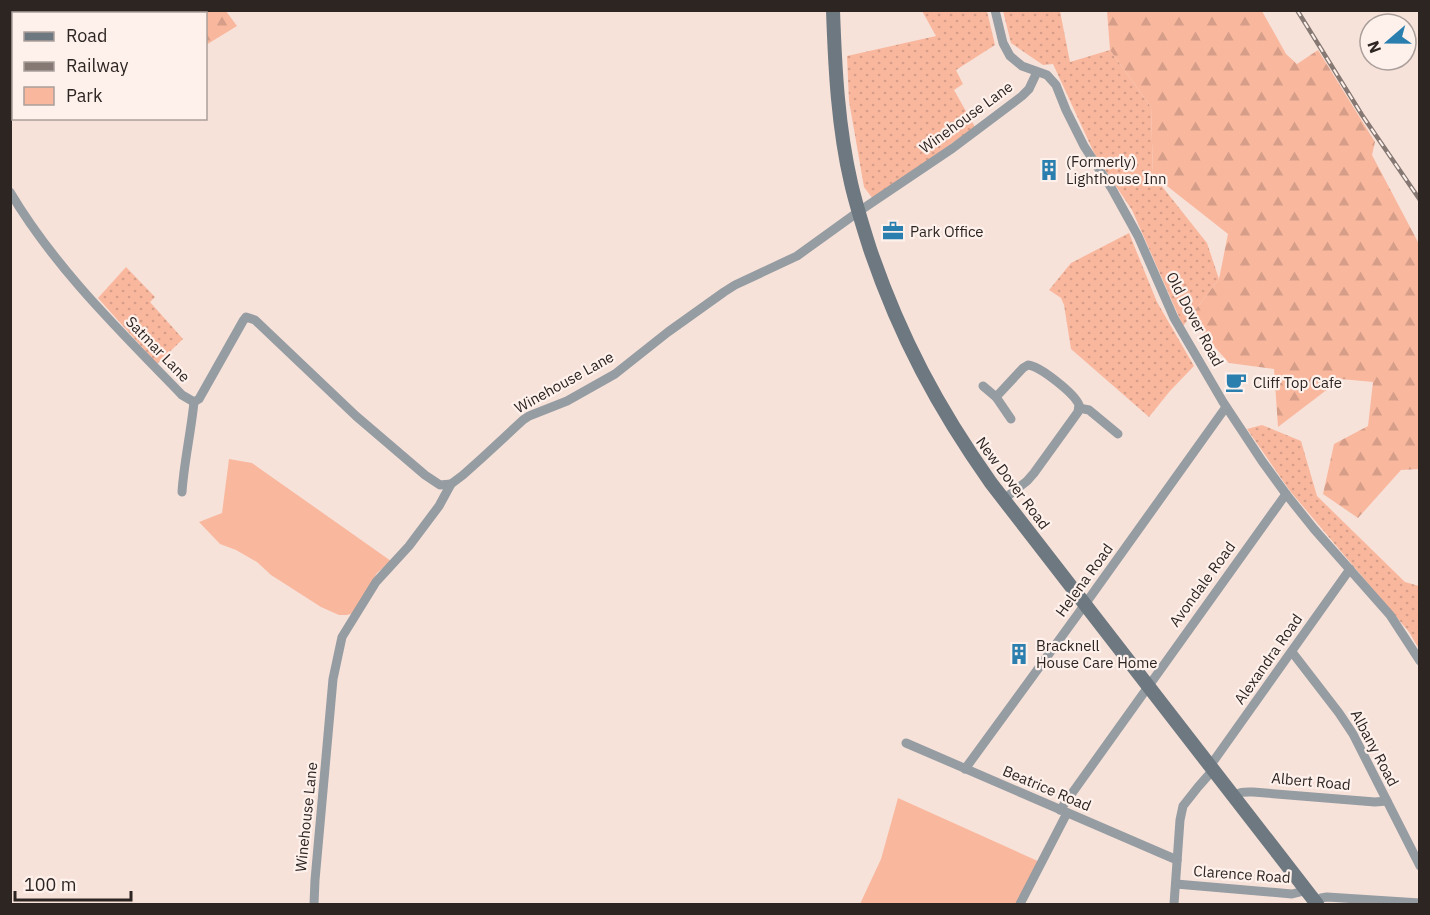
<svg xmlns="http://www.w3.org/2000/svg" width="1430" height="915" viewBox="0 0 1430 915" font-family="'IBM Plex Sans',sans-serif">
<defs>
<pattern id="grass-dots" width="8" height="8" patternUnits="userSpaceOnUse" patternTransform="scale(1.5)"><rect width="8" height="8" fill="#f9b89e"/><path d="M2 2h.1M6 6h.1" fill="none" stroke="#d69e88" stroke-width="1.8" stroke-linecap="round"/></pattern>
<pattern id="forest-firs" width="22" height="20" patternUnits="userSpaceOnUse" patternTransform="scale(1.5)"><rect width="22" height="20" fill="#f9b89e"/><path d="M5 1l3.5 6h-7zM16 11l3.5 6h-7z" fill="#d69e88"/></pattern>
</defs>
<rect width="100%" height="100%" fill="#f7e2da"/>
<g fill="url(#grass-dots)">
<polygon points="922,11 987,11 995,45 956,70 963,84 954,90 975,127 873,199 864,187 849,101 847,56 936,36"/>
<polygon points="1003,11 1060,11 1070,62 1110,50 1151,107 1153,175 1207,243 1219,279 1183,326 1132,210 1095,155 1053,64 1043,65 1011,43"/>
<polygon points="1129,233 1157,302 1194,366 1170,391 1149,417 1071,349 1064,305 1061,298 1049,290 1071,263"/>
<polygon points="126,267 155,297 150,302 183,339 157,364 98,298"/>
<polygon points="1262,425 1301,441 1317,496 1405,582 1419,586 1419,649 1409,632 1290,491 1247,429"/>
</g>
<g fill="url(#forest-firs)">
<polygon points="164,11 226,11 237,26 206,45 206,14 167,13"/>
<polygon points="1107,11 1262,11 1286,54 1297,64 1318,50 1375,142 1372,155 1419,244 1420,469 1401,470 1358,518 1323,494 1334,444 1368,426 1373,382 1341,379 1278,427 1274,369 1229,363 1189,318 1219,279 1228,234 1153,175 1151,107 1110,50"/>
</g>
<g fill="#f9b89e">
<polygon points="229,459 252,463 391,561 377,573 354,613 347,615 339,615 321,607 271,575 257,562 236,550 220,544 199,522 222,513"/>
<polygon points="898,798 1040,862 1019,904 860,904 881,859"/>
</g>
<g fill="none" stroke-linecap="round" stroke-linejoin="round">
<g stroke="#959ca2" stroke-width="9">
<polyline points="995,10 1003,43 1010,56 1022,66 1047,75 1056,85 1066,110 1084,146 1112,189 1138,236 1174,318 1223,402 1262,461 1286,494 1314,529 1390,615 1420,661"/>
<path d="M10 192C55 268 120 331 182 395L194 402 199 399 243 321 246 317 255 320 356 416 425 475 440 485 451 484"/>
<polyline points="983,386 996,397"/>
<polyline points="1079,408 1089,410 1118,434"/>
<path d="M182 492C184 462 191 432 194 402"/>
<path d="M1004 499 1027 481 1034 473 1078 412 1079 405C1075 394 1040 366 1028 365L1023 368 996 397 1011 419"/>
<polyline points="1292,652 1339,713 1353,734 1420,866"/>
<polyline points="906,743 1177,860"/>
<polyline points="1210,766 1350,569"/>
<polyline points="965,769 1078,614 1226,407"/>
<path d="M1234 797C1240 791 1246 792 1253 792L1375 802 1387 801"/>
<polyline points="1060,810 1286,494"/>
<polyline points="1176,884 1292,894 1300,892 1304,887"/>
<polyline points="1316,903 1321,898 1327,897 1420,903"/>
<polyline points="314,904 315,880 333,679 342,637 376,582 409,546 439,506 451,484 463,475 482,458 523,420 529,416 567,401 615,374 668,332 724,292 735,285 797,256 858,212 953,148 1022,96 1029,89 1037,72"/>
<polyline points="1020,904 1067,813"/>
<polyline points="1174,904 1180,820 1183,806 1198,787 1213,770"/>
</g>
<path stroke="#6d7880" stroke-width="14" d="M833 10C835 68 838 127 851 183 856 205 863 227 870 249 900 337 938 408 991 483L1317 904"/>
<defs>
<polyline id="rail" points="1297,10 1362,115 1420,200"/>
</defs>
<use href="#rail" stroke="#867973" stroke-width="4.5"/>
<use href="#rail" stroke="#fef1ec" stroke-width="2" stroke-dasharray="7" stroke-linecap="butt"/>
</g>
<defs>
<symbol id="building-bare" viewBox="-9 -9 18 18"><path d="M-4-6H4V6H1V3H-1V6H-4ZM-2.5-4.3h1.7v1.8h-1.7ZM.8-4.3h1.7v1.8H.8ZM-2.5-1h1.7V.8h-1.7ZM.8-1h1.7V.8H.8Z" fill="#2a7faf" stroke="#fef1ec" stroke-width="2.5" paint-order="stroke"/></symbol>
<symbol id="office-bare" viewBox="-9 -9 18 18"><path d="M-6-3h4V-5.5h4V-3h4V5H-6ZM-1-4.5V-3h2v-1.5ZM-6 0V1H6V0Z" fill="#2a7faf" stroke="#fef1ec" stroke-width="2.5" paint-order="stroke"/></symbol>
<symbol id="cafe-bare" viewBox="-9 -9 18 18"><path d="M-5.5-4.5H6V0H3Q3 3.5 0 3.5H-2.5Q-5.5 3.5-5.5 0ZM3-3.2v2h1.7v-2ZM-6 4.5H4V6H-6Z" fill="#2a7faf" stroke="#fef1ec" stroke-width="2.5" paint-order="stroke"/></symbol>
</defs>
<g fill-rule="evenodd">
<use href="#building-bare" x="1034" y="155" width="30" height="30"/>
<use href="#office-bare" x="878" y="216" width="30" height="30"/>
<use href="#cafe-bare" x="1221" y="367" width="30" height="30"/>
<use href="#building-bare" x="1004" y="639" width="30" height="30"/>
</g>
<g text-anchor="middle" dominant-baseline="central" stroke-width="4.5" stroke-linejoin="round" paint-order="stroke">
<g font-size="15" fill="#2d2522" stroke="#fef1ec">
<text transform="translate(966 117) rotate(-36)">Winehouse Lane</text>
<text transform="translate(1195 319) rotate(62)">Old Dover Road</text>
<text transform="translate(158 349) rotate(46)">Satmar Lane</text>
<text transform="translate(564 382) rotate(-29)">Winehouse Lane</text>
<text transform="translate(1013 483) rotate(53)">New Dover Road</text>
<text transform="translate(1084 580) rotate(-54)">Helena Road</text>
<text transform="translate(1202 584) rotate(-54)">Avondale Road</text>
<text transform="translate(1268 659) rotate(-55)">Alexandra Road</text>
<text transform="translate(1375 748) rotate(62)">Albany Road</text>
<text transform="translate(1311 781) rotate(5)">Albert Road</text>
<text transform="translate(1047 788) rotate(23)">Beatrice Road</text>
<text transform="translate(306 817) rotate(-84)">Winehouse Lane</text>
<text transform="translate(1242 874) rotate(4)">Clarence Road</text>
</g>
<g font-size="15" fill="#2d2522" stroke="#fef1ec" text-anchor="start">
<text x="1066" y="161">(Formerly)<tspan x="1066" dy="17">Lighthouse Inn</tspan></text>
<text x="910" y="231">Park Office</text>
<text x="1253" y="382">Cliff Top Cafe</text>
<text x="1036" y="645">Bracknell<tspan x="1036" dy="17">House Care Home</tspan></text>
</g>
</g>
<rect width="1430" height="915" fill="none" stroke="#2d2522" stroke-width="24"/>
<rect x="12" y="12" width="195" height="108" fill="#fef1ec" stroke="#aa9f9b" stroke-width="1.5"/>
<rect x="24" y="32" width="30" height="9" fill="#6d7880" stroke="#aa9f9b" stroke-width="1.5"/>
<text x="66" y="42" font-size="18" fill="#2d2522">Road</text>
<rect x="24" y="62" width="30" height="9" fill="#867973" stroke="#aa9f9b" stroke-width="1.5"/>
<text x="66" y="72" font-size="18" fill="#2d2522">Railway</text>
<rect x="24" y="87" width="30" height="18" fill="#f9b89e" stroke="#aa9f9b" stroke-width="1.5"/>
<text x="66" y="102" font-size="18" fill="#2d2522">Park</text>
<g transform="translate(1388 42) rotate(250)"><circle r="28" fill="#fef1ec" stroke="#aa9f9b" stroke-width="1.5"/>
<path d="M0-4.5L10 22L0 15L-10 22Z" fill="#2a7faf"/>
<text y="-9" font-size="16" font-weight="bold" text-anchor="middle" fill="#2d2522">N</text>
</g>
<path d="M15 891v9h116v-9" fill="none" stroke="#2d2522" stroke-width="3"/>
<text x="24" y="891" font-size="18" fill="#2d2522" stroke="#fef1ec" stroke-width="4.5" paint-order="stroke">100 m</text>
</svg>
